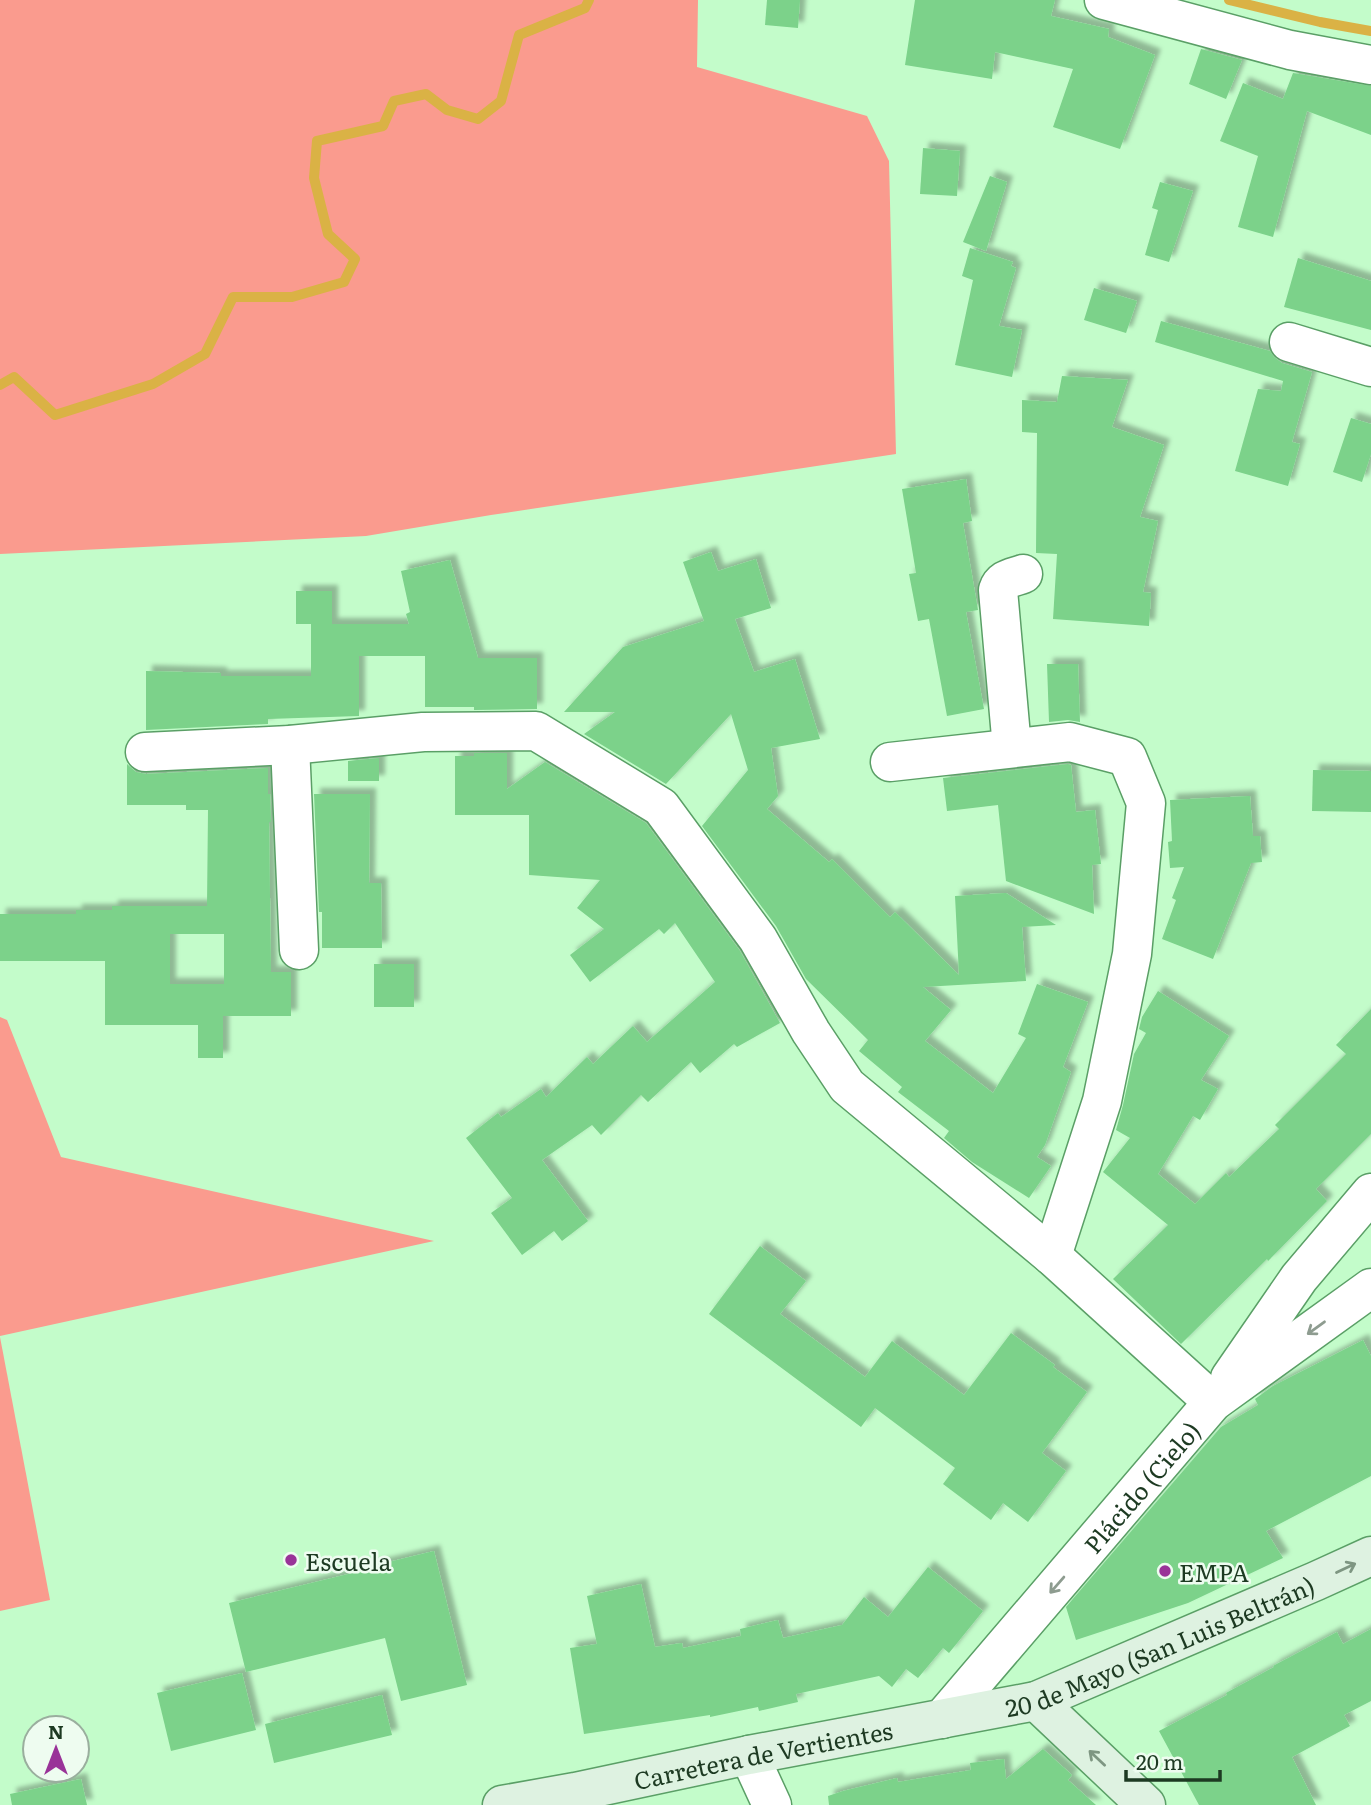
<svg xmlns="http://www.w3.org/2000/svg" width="1371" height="1805" viewBox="0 0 1371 1805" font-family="Literata,serif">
<defs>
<filter id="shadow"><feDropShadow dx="6" dy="-6" stdDeviation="2" flood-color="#0004"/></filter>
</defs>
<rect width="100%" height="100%" fill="#c3fcca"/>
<g fill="#fa9b8e">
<polygon points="0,0 698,0 697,67 867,116 889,161 896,454 491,515 366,536 0,554"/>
<polygon points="0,1017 7,1020 61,1157 434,1241 0,1336"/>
<polygon points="0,1337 50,1600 0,1611"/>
</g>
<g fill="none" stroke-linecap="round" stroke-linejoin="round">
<g stroke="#dab245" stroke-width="10">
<polyline points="1229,0 1320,22 1371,31"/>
<polyline points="0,385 14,377 55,415 153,384 205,354 233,297 292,297 344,282 355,259 328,234 314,178 317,141 383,126 394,101 426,94 447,110 478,119 501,101 519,35 585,8 589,0"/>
</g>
</g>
<g fill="#7bd28a" fill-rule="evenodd" filter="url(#shadow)">
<polygon points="767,0 800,0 798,28 765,25"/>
<polygon points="915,0 1055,0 1051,16 1109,29 1108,37 1155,55 1120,149 1053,127 1073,69 995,52 992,79 905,65"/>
<polygon points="1201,49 1242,60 1226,99 1189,84"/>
<polygon points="1293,73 1371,86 1371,135 1307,111 1273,237 1238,227 1258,156 1220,141 1243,83 1283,99"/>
<polygon points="923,148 960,151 957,196 920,194"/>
<polygon points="990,176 1007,182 986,251 963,242"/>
<polygon points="1160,182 1193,191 1169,262 1145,255 1158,210 1152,208"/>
<polygon points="970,248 1013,262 1011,266 1016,268 999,326 1022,330 1012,377 955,365 973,280 962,276"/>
<polygon points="1298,258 1371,281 1371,330 1284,307"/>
<polygon points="1094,288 1137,301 1126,333 1084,320"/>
<polygon points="1161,321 1270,351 1274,357 1282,363 1312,372 1292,442 1300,444 1288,486 1235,471 1258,389 1281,391 1283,381 1155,342"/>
<polygon points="1062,376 1128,380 1112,427 1164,445 1140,517 1158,521 1143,592 1151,593 1149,626 1053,619 1057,554 1036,553 1037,433 1022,432 1022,400 1057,402"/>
<polygon points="1351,418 1371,424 1371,454 1362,482 1333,472"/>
<polygon points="966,479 972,521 963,523 978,610 966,612 984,709 947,716 929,619 918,621 909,574 916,573 902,489"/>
<polygon points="711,552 718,571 756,559 771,608 735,619 754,672 795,659 820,739 771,748 778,796 767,809 829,862 832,859 890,917 895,912 959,975 955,896 1006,893 1056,925 1022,927 1026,981 923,987 951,1010 925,1041 993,1093 1026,1038 1018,1034 1037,984 1088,1002 1063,1067 1071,1072 1045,1145 1037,1157 1051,1166 1029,1198 972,1162 944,1138 949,1131 898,1092 902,1087 859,1051 868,1040 806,979 776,926 702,826 748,770 731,714 666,784 584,734 615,712 564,712 623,647 704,621 683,562"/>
<polygon points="450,560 478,658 537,658 537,709 474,710 474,707 425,707 425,656 359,656 359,716 268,719 268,724 146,730 146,671 221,673 221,676 311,676 311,624 296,624 296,591 332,591 332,624 409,624 406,614 410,612 401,571"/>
<polygon points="1047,664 1078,664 1080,722 1068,720 1049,722"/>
<polygon points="474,753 507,753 507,789 545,762 646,823 740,951 780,1023 737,1047 734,1044 700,1073 691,1062 648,1102 641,1095 601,1135 592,1125 542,1160 588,1221 562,1241 554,1231 522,1255 491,1213 512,1198 466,1138 498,1113 501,1117 541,1089 546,1097 587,1057 593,1064 633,1026 647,1042 715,982 675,923 664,934 659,929 590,982 570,955 604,929 577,908 600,880 529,875 529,815 455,815 455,756 474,756"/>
<polygon points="379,758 379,781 348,781 348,761"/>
<path d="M127 764 136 772 146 774 268 768V794H270L271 822H269L271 972H291V1016H223V1058H198V1025H105V961H0V914H76V910H112V906H207L208 810H186V805H127ZM170 934H224V984H170Z"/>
<polygon points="1068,764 1071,765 1076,812 1095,810 1101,864 1092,865 1094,914 1006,881 998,805 947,811 943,778"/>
<polygon points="1313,770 1371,771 1371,812 1312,811"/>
<polygon points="314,794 370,794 369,883 381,883 382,948 322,948 322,912 319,912"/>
<polygon points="1250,796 1253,836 1260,836 1262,862 1251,863 1213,959 1162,939 1176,900 1172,898 1184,867 1170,868 1168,842 1172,841 1170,800"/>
<rect x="374" y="964" width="40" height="43"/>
<polygon points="1158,991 1229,1036 1201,1080 1218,1089 1200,1120 1193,1116 1158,1174 1195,1204 1226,1173 1229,1177 1279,1129 1275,1125 1346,1054 1336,1045 1371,1009 1371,1134 1316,1189 1327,1201 1268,1261 1267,1259 1181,1344 1113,1279 1168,1225 1103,1172 1130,1138 1116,1130 1123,1105 1134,1054 1146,1033 1139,1029 1142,1017"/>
<polygon points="760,1246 806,1281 780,1314 865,1377 892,1341 964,1395 1011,1333 1055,1365 1053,1367 1087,1392 1042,1453 1066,1471 1028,1522 1003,1503 991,1520 943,1484 955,1468 875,1408 861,1427 709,1314"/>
<polygon points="1363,1340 1371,1356 1371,1476 1266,1531 1283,1558 1188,1603 1076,1640 1066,1607 1221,1427 1258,1405 1255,1399 1273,1386"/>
<polygon points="434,1551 467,1685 401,1701 385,1638 246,1672 229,1603 369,1569 368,1567"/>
<polygon points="928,1567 983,1611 949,1653 943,1648 918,1678 906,1669 892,1687 879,1676 796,1694 798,1702 759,1711 758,1707 710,1717 710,1715 584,1734 570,1648 597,1644 587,1596 641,1584 655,1647 682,1643 683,1648 741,1636 740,1629 778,1620 783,1638 842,1625 864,1597 888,1617"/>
<polygon points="1371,1629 1371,1701 1344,1715 1350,1726 1292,1757 1316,1805 1199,1805 1159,1731 1227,1695 1226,1693 1274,1667 1273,1666 1337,1632 1343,1644"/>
<polygon points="242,1673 256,1730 171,1751 157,1693"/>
<polygon points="382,1695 392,1735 274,1763 265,1724"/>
<polygon points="1043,1749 1072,1775 1068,1780 1096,1805 829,1805 828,1796 843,1791 897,1778 898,1782 971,1770 970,1763 1004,1759 1006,1779"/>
<polygon points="81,1779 87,1805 12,1805 10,1794"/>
</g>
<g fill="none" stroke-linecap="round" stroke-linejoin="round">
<defs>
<g id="street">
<polyline points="1104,0 1290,50 1371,65"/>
<polyline points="1289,342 1371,367"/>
<polyline points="290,745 299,950"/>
<path d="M1012 748 998 590C1002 578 1012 578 1023 574"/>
<polyline points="145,752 290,745 423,732 536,731 661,807 758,939 811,1032 847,1086 1052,1256 1213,1402"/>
<polyline points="890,762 1070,742 1127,757 1146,803 1132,954 1102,1101 1052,1256"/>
<polyline points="1230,1378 1299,1278 1371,1193"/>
<path id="s1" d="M942 1719 1213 1402 1371 1288"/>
<polyline points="749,1755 772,1805"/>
</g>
<g id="secondary">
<polyline points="1036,1701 1146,1805"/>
<path id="s2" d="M502 1805 575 1792 749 1755 1036 1701 1316 1581 1371 1556"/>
</g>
</defs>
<use href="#street" stroke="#5a9f66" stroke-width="41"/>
<use href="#secondary" stroke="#5a9f66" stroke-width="41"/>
<use href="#street" stroke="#fff" stroke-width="38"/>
<use href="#secondary" stroke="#def2e1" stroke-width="38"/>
</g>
<defs><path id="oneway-shaft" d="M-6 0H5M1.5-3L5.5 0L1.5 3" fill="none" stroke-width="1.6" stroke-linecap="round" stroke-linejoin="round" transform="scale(1.75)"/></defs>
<g stroke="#8e9c90">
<use href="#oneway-shaft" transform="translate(1316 1328) rotate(144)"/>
<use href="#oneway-shaft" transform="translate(1057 1585) rotate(131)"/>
</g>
<g stroke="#7e9682">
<use href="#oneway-shaft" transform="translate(1346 1568) rotate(-25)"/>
<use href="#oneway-shaft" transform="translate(1097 1758) rotate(-137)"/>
</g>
<g fill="#993398" stroke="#eefcf0" stroke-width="2.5">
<circle cx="291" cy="1560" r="7"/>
<circle cx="1165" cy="1571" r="7"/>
</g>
<g text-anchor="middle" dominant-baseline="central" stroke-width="5" stroke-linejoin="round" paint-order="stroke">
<g font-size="24" fill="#1d3a22" stroke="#eefcf0">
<text stroke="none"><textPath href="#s1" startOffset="306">Plácido (Cielo)</textPath></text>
<text stroke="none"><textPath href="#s2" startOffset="679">20 de Mayo (San Luis Beltrán)</textPath></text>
<text stroke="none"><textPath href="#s2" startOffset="266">Carretera de Vertientes</textPath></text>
</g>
<g font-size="24" fill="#1d3a22" stroke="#eefcf0" text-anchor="start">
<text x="305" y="1560">Escuela</text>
<text x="1179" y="1571">EMPA</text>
</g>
</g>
<g transform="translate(56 1749)"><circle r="33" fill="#eefcf0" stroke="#9aae9e" stroke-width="2"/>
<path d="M0-5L12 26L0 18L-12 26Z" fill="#993398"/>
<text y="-10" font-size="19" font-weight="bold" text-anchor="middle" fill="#1d3a22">N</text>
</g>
<path d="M1126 1770v10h94v-10" fill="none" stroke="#1d3a22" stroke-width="3.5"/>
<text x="1136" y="1770" font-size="21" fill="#1d3a22" stroke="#eefcf0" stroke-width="5" paint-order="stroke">20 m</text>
</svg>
